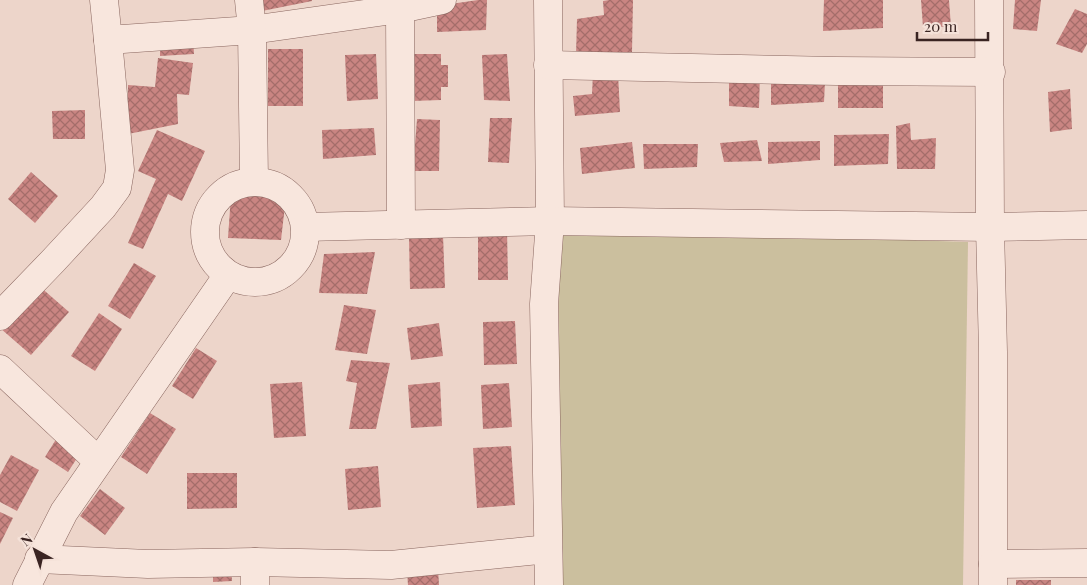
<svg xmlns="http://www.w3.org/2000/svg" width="1087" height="585" viewBox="0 0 1087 585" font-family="'Playfair Display',serif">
<defs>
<pattern id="building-cross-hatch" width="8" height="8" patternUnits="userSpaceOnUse" patternTransform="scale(1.25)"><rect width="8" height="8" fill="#c98582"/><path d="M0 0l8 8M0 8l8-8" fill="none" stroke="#a46d6a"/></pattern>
</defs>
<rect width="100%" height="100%" fill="#edd5ca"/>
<polygon fill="#cbbf9e" points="558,228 968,242 963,585 560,585"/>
<g fill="url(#building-cross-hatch)">
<polygon points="261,0 312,0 312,1 262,11"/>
<polygon points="478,0 487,0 486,30 437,32 437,6"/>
<polygon points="609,0 633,0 632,52 576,55 577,19 604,15 603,1"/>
<polygon points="824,0 883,0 883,28 823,31"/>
<polygon points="921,0 949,0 951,27 923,27"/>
<polygon points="1015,0 1041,0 1037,31 1013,29"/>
<polygon points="1075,9 1087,14 1087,44 1082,53 1056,44"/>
<polygon points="193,39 194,54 160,56 160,41"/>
<rect x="268" y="49" width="35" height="57"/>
<polygon points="376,54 378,99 347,101 345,55"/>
<polygon points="412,54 441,54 441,65 448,65 448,87 441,87 441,100 412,101"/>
<polygon points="507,54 510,101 484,100 482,55"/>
<polygon points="158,58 193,63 189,95 177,94 178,124 128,134 128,85 155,87"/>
<polygon points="729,72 760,74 759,108 729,106"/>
<polygon points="593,73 618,73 620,112 575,116 573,96 592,94"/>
<polygon points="771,80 825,82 824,102 771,105"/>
<polygon points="838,84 883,85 883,108 838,108"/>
<polygon points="1070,89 1072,129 1050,132 1048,92"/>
<polygon points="85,110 85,139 53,139 52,111"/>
<polygon points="490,118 512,118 509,163 488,162"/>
<polygon points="417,119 440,120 439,171 413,171"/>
<polygon points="910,123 911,140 936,138 935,169 897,169 896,126"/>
<polygon points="374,128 376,155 323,159 322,130"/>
<polygon points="157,130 205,151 182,201 168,194 143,249 128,243 156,179 138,171"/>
<polygon points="889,134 888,164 834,166 834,135"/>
<polygon points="757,140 762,161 724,162 720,143"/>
<polygon points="820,141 820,160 768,164 768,142"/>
<polygon points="632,142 635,168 582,174 580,148"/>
<polygon points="643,144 698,144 697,167 644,169"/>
<polygon points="31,172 58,196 35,223 8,199"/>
<polygon points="231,195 286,197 281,240 228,238"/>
<polygon points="478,230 507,230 508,280 478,280"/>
<polygon points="443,235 445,288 410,289 409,237"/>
<polygon points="375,252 367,294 319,293 324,254"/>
<polygon points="134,263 156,276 130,319 108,306"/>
<polygon points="38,285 69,312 31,355 0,328"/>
<polygon points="344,305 376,310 367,354 335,350"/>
<polygon points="99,313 122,329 95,371 71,356"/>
<polygon points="515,321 517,364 484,365 483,322"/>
<polygon points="439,323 443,356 411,360 407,328"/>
<polygon points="196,348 217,361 193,399 172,386"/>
<polygon points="351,360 390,363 376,429 349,429 357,383 346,381"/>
<polygon points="302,382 306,436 274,438 270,384"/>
<polygon points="440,382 442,426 411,428 408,385"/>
<polygon points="509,383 512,427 483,429 481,385"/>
<polygon points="150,413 176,429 147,474 121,457"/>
<polygon points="60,433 83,449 68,472 45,457"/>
<polygon points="511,446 515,505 477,508 473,448"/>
<polygon points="11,455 39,470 17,511 0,502 0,475"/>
<polygon points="378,466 381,507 348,510 345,469"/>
<polygon points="187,473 237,473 237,508 187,509"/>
<polygon points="100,489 125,508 105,535 80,516"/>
<polygon points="0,512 13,518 0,544"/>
<polygon points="231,568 232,581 213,582 213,569"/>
<polygon points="438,569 439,585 408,585 407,572"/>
<rect x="1016" y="580" width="35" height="5"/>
</g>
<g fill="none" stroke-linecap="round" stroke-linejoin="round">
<defs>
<g id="minor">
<polyline points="104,0 108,40 252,30 400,9 442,0"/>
<polyline points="249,0 252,30 254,181"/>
<polyline points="548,0 550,221 544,304 549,585"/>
<polyline points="989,0 990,227 993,352 993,585"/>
<polyline points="400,9 401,225"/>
<polyline points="548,65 836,71 991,72"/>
<circle cx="255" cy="232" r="50"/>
<polyline points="305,227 550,221 990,227 1087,225"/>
<polyline points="0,316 53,261 103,207 117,188 120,170 108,40"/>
<polyline points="0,369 98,461"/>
<polyline points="39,559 148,564 255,562 391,565 548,549"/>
<polyline points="255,562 255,585"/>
<polyline points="993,564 1087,563"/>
<polyline points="27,585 64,512 228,275"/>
</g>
</defs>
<use href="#minor" stroke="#89665f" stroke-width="29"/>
<use href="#minor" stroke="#f8e6dd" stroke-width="28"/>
</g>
<g transform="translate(35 550) rotate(320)" stroke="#f5e2d9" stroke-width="4" paint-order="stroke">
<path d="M0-4L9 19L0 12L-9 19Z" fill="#3a2422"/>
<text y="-8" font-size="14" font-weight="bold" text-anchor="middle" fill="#3a2422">N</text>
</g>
<path d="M917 32v8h71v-8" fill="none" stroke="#3a2422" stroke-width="2.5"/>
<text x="924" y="32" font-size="15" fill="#3a2422" stroke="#f5e2d9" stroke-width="4" paint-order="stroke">20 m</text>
</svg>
